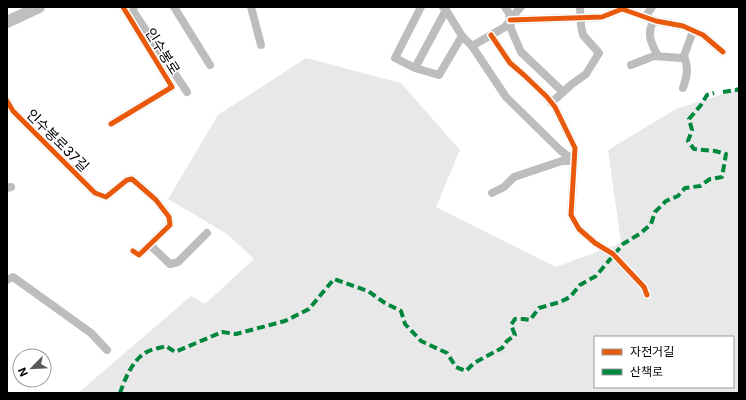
<svg xmlns="http://www.w3.org/2000/svg" width="746" height="400" viewBox="0 0 746 400" font-family="Inter,'Noto Sans KR',sans-serif">
<rect width="100%" height="100%" fill="#fff"/>
<path fill="#e8e8e8" fill-rule="evenodd" d="M306 58 401 83 460 150 436 207 556 267 621 243 608 150 676 109 739 89V393H78L191 296 205 304 254 259 227 234 168 199 218 115ZM595 337H733V387H595Z"/>
<g fill="none" stroke-linecap="round" stroke-linejoin="round">
<g stroke="#bdbdbd" stroke-width="8">
<polyline points="134,7 133,11 187,92"/>
<polyline points="174,7 210,65"/>
<polyline points="251,7 261,45"/>
<polyline points="421,7 395,58 415,68 439,75 462,36"/>
<polyline points="443,7 446,10 462,36 472,46 506,97 560,150 574,161"/>
<polyline points="505,7 509,13 511,29 521,52 563,92"/>
<polyline points="645,17 652,7"/>
<polyline points="510,20 602,17 622,9 656,21 683,26 703,35 723,52"/>
<path d="M654 20C646 34 651 43 658 56"/>
<polyline points="491,35 510,63 524,75 547,97 555,107 575,148 571,215 579,229 595,243 613,254 644,287 647,295"/>
<polyline points="472,46 505,27 518,10 521,7"/>
<polyline points="631,65 654,56 681,58 684,56 693,31"/>
<polyline points="415,68 446,10"/>
<path d="M683 88C687 76 689 69 684 56"/>
<polyline points="7,101 13,111 95,193 106,197 127,180 132,179 156,200 169,217 170,225 139,255 133,251"/>
<polyline points="551,103 572,84 586,74 599,53 583,35 581,26 580,7"/>
<polyline points="111,124 172,87 123,7"/>
<polyline points="7,188 11,187"/>
<polyline points="492,193 504,187 514,177 562,161 574,161"/>
<polyline points="150,245 170,264 178,262 207,233"/>
<polyline points="7,280 13,277 91,333 107,350"/>
</g>
<polyline stroke="#bfbfbf" stroke-width="12" points="7,22 39,7"/>
<g stroke="#00873e" stroke-width="4" stroke-dasharray="8 4" stroke-linecap="butt">
<polyline points="723,92 736,90 739,89"/>
<path d="M120 393C125 379 132 361 145 353 151 349 160 348 166 346L175 352 222 332 236 334 285 321 309 309 334 279 368 291 385 303 401 311 405 324 421 341 447 353 456 367 466 371 474 363 502 348 507 341 515 335 511 325 515 319H523L530 320 539 308 560 302 570 297 580 285 596 276 623 244 641 233 651 224 655 212 666 201 678 196 685 188 700 186 710 179 722 177 726 154 715 151 694 149 688 141 692 130 689 119 701 105 707 95 714 93"/>
</g>
<defs>
<g id="cycleway">
<polyline points="510,20 602,17 622,9 656,21 683,26 703,35 723,52"/>
<polyline points="491,35 510,63 524,75 547,97 555,107 575,148 571,215 579,229 595,243 613,254 644,287 647,295"/>
<polyline points="7,101 13,111 95,193 106,197 127,180 132,179 156,200 169,217 170,225 139,255 133,251"/>
<polyline points="111,124 172,87 123,7"/>
</g>
</defs>
<use href="#cycleway" stroke="#fff" stroke-width="8"/>
<use href="#cycleway" stroke="#e8590c" stroke-width="5"/>
</g>
<g text-anchor="middle" dominant-baseline="central" stroke-width="3" stroke-linejoin="round" paint-order="stroke">
<g font-size="14" fill="#000" stroke="#fff">
<text transform="translate(163 51) rotate(58)">인수봉로</text>
<text transform="translate(58 140) rotate(45)">인수봉로37길</text>
</g>
</g>
<rect width="746" height="400" fill="none" stroke="#000000" stroke-width="16"/>
<rect x="594" y="336" width="140" height="52" fill="#ffffff" stroke="#999999"/>
<rect x="602" y="349" width="20" height="6" fill="#e8590c" stroke="#999999"/>
<text x="630" y="356" font-size="12" fill="#000000">자전거길</text>
<rect x="602" y="369" width="20" height="6" fill="#00873e" stroke="#999999"/>
<text x="630" y="376" font-size="12" fill="#000000">산책로</text>
<g transform="translate(32 368) rotate(246)"><circle r="19" fill="#ffffff" stroke="#999999"/>
<path d="M0-3L7 15L0 10L-7 15Z" fill="#595959"/>
<text y="-6" font-size="11" font-weight="bold" text-anchor="middle" fill="#000000">N</text>
</g>
</svg>
